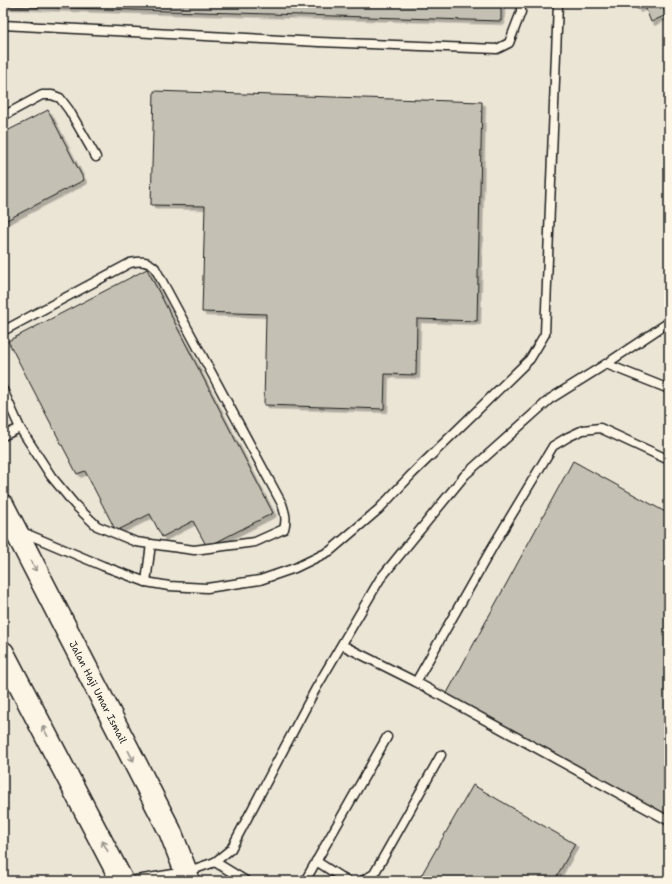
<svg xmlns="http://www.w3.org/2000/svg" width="672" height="884" viewBox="0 0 672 884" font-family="'Shantell Sans',sans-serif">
<defs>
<filter id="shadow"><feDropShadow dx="3.5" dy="3.5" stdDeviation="0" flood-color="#0004"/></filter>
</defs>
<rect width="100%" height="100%" fill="#fcf5e5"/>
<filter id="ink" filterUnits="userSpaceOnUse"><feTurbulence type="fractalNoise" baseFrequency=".025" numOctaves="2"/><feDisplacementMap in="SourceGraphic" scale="8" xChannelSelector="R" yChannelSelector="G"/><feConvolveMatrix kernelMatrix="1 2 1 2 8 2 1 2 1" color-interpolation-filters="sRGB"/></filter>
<g filter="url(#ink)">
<rect fill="#ebe5d6" x="3" y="3" width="666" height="878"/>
<g fill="#c4c0b3" stroke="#1c1c1c" filter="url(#shadow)">
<polygon points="3,3 501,3 501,21 3,6"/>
<polygon points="634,3 650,3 637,9"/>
<polygon points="655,3 661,3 666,15 651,22 645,7"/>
<polygon points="663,3 669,3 669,18"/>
<polygon points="154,91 482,102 477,321 417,319 416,375 385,374 384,409 264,405 266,314 202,312 205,206 151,205"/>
<polygon points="48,110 84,180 3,222 3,133"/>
<polygon points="147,269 273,513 207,547 193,521 162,537 150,514 116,531 85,471 77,474 8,341"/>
<polygon points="573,461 669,514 669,818 446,695"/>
<polygon points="473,785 575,844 554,881 418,881"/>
</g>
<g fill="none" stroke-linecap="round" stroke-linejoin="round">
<defs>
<g id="lane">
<polyline points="3,25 319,42 497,49 509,43 521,12 521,3"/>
<polyline points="3,116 42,95 52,95 60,98 69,110 96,157"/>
<path d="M3 331 130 263C140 261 147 260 155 268L282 504C285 513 287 519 284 529L255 542 194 550 136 542 97 526 75 505 51 476 20 428 3 390"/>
<polyline points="606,364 669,389"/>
<polyline points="3,436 20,428"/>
<polyline points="20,531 103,566 146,582 169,586 207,588 260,580 295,568 330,551 379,509 412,474 530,359 545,334 558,3"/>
<polyline points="146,582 151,544"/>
<polyline points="342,645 416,682 669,821"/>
<polyline points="416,682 493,546 553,446 568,437 583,430 600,428 669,460"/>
<polyline points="316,861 347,881"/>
<polyline points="215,862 246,881"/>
<polyline points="130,881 186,872 215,862 231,849 315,690 380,579 465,475 550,399 606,364 669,322"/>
<polyline points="305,881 387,737"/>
<polyline points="362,881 374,874 441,755"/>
</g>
<g id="secondary">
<path id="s1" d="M3 506 170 831 186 872 188 881"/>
<polyline points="3,653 122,881"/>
</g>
</defs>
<use href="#lane" stroke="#1c1c1c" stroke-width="11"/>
<use href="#secondary" stroke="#1c1c1c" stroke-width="25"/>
<use href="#lane" stroke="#fcf5e5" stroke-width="8"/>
<use href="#secondary" stroke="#fcf5e5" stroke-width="22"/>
</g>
<defs><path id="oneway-shaft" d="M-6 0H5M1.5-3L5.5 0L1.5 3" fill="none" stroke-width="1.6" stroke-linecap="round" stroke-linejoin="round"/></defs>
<g stroke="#97938b">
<use href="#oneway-shaft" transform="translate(34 566) rotate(63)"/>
<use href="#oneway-shaft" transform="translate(45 731) rotate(-118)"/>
<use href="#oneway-shaft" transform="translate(131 756) rotate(63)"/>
<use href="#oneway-shaft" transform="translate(105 846) rotate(-117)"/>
</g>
</g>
<g text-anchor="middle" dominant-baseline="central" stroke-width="3.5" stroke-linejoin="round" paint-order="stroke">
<g font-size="10" fill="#1c1c1c" stroke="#fcf5e5">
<text stroke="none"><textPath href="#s1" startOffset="209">Jalan Haji Umar Ismail</textPath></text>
</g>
</g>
<rect width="672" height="884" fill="none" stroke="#fcf5e5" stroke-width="16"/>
<rect x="8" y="8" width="656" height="868" fill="none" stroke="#1c1c1c" stroke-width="1.5" filter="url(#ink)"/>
</svg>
